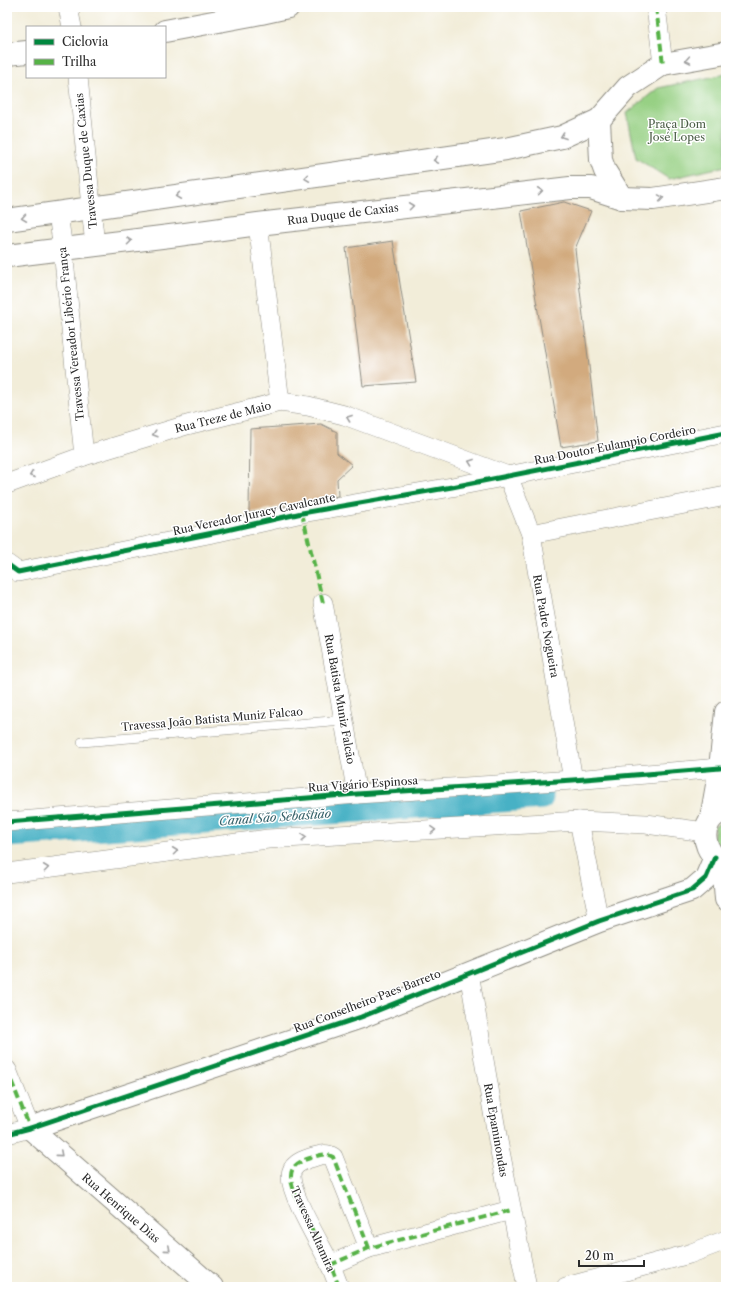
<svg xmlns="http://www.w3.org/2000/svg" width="733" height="1294" viewBox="0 0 733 1294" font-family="'Libre Caslon Text',serif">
<rect width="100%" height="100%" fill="#fff"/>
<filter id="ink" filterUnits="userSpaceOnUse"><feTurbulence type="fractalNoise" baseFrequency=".025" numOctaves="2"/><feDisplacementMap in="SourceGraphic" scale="8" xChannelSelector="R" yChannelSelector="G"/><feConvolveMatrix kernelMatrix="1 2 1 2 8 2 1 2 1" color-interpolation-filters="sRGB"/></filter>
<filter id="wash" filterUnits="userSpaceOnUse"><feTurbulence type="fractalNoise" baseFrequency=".012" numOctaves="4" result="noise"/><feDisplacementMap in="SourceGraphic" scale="16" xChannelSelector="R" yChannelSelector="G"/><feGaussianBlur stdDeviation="0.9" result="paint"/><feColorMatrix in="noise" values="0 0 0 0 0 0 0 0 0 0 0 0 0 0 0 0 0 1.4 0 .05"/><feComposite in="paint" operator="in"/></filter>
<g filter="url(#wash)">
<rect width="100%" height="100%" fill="#f2edd9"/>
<g fill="#97d084" stroke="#617e58">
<polygon points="726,74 726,166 669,179 636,158 627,113 658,88"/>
<polygon points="726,821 726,857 712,844 715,825"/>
</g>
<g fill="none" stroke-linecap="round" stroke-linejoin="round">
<polyline stroke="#47b1c5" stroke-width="23" points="7,836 542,798"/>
</g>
<g id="blocks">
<g fill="#d2aa7e">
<polygon points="564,202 591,211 575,249 598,441 561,447 521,211"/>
<polygon points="393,241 416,382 363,386 346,248"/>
<polygon points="321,424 337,432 337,453 352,465 337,479 338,496 249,513 250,429"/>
</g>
</g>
</g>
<g filter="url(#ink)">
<use href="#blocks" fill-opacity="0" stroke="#8e8c82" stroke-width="1"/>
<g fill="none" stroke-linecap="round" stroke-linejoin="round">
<defs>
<polyline id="lane" points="82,742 343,720"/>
<g id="street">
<polyline points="68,7 72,27"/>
<polyline points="656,7 663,64"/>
<polyline points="78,77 95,246"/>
<polyline points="58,213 63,250 84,456"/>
<polyline points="258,224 280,402"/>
<polyline points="508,476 531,534 573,780"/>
<polyline points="7,484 84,456 187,425 280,402 308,406 344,415 508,476"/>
<polyline points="531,534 726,496"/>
<polyline points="7,564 18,572 218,532 302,513 452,487 726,433"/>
<polyline points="323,603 357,794"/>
<polyline points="579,821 599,921"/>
<polyline points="7,822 357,794 573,780 720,768"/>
<polyline points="7,873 268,839 579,821 646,824 705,832"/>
<polyline points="469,973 498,1141 527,1287"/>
<polyline points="7,1070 30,1128 7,1134"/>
<polyline points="330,1265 369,1248 511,1210"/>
<path d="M339 1287C336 1279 333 1271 330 1264 320 1243 291 1197 291 1176 291 1165 301 1161 310 1158 318 1156 325 1152 333 1157L369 1248"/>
<polyline points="566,1287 689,1254 726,1240"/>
</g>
<g id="secondary">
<polyline points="165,31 261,13 288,7"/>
<polyline points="7,54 27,52"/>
<polyline points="599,120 601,160 605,171 622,198"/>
<polyline points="7,220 506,149 562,137 599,120 628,87 663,64 726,53"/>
<polyline points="7,256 178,235 258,224 570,188 591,188 622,198 653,199 726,188"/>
<path d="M723 811C717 814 712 816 709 822 700 838 709 859 726 862"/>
<polyline points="711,819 720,768 726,712"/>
<polyline points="723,862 726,899"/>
<polyline points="30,1128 361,1017 599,921 692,890 706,878 715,857"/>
<polyline points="30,1128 212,1287"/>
</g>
</defs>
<use href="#lane" stroke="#8e8c82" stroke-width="10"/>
<use href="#street" stroke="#8e8c82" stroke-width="20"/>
<use href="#secondary" stroke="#8e8c82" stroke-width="24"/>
<use href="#lane" stroke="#fff" stroke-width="9"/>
<use href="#street" stroke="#fff" stroke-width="19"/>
<use href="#secondary" stroke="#fff" stroke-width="22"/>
<g stroke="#56b246" stroke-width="4" stroke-dasharray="8 4" stroke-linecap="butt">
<polyline points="656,7 663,64"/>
<polyline points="302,513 323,603"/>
<polyline points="7,1070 30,1128"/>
<polyline points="330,1265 369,1248 511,1210"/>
<path d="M339 1287C336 1279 333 1271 330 1264 320 1243 291 1197 291 1176 291 1165 301 1161 310 1158 318 1156 325 1152 333 1157L369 1248"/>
</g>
<defs>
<g id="cycleway">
<polyline points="7,564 18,572 218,532 302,513 452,487 726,433"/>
<polyline points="7,822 357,794 573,780 720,768"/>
<polyline points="7,1134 30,1128 361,1017 599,921 692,890 706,878 715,857"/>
</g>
</defs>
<use href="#cycleway" stroke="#fff" stroke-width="8"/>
<use href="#cycleway" stroke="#00873e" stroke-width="5"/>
</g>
<defs><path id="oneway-chevron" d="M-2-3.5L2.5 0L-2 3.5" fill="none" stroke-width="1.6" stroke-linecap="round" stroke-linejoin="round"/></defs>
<g stroke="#a0a0a0">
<use href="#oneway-chevron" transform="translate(688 60) rotate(170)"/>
<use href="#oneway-chevron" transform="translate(563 136) rotate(160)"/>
<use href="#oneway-chevron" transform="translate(436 160) rotate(172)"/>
<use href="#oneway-chevron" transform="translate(307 178) rotate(172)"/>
<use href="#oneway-chevron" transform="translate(540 191) rotate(-7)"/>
<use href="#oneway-chevron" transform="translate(178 196) rotate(172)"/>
<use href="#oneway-chevron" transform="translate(661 198) rotate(-9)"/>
<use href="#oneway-chevron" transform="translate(411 206) rotate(-7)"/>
<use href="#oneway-chevron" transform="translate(24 218) rotate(172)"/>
<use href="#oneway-chevron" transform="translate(129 241) rotate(-7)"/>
<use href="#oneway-chevron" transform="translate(349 418) rotate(-160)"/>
<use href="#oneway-chevron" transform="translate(155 434) rotate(163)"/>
<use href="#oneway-chevron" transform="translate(471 462) rotate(-160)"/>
<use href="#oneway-chevron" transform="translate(32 475) rotate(160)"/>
<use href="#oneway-chevron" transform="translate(433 830) rotate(-3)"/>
<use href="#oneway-chevron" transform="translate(304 837) rotate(-3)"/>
<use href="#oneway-chevron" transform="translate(175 851) rotate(-7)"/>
<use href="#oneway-chevron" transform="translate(46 868) rotate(-7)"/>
<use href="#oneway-chevron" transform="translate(60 1154) rotate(41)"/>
<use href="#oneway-chevron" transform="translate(168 1249) rotate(41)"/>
</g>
</g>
<g text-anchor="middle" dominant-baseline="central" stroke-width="3" stroke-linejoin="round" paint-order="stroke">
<g font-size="11" fill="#4b5d46" stroke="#fff">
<text x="677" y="124">Praça Dom<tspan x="677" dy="13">José Lopes</tspan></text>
</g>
<g font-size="11" fill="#2b2b2b" stroke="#fff">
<text transform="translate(86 161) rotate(-96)">Travessa Duque de Caxias</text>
<text transform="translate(343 214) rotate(-7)">Rua Duque de Caxias</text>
<text transform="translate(71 334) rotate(-96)">Travessa Vereador Libério França</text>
<text transform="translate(223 417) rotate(-14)">Rua Treze de Maio</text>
<text transform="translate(615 445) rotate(-11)">Rua Doutor Eulampio Cordeiro</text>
<text transform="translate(254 514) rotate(-12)">Rua Vereador Juracy Cavalcante</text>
<text transform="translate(546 626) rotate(80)">Rua Padre Nogueira</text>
<text transform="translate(340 699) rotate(80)">Rua Batista Muniz Falcão</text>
<text transform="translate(212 719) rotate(-5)">Travessa João Batista Muniz Falcao</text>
<text transform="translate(363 784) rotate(-4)">Rua Vigário Espinosa</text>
<text transform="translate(367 1001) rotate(-21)">Rua Conselheiro Paes Barreto</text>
<text transform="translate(496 1130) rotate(80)">Rua Epaminondas</text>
<text transform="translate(121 1208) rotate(41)">Rua Henrique Dias</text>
<text transform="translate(313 1229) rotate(66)">Travessa Altamira</text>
</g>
<g font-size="12" font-style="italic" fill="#366169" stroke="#fff">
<text transform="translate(275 817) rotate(-4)">Canal São Sebastião</text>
</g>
</g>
<rect width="733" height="1294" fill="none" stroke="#fff" stroke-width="24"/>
<rect x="26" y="26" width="140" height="52" fill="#ffffff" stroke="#aaaaaa"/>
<rect x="34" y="39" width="20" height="6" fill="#00873e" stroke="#aaaaaa"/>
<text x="62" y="46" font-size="12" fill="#2b2b2b">Ciclovia</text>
<rect x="34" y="59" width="20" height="6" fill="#56b246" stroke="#aaaaaa"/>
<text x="62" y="66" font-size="12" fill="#2b2b2b">Trilha</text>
<path d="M579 1260v6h65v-6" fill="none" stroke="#2b2b2b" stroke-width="2"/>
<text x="585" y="1260" font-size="12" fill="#2b2b2b" stroke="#ffffff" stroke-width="3" paint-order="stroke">20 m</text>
</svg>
